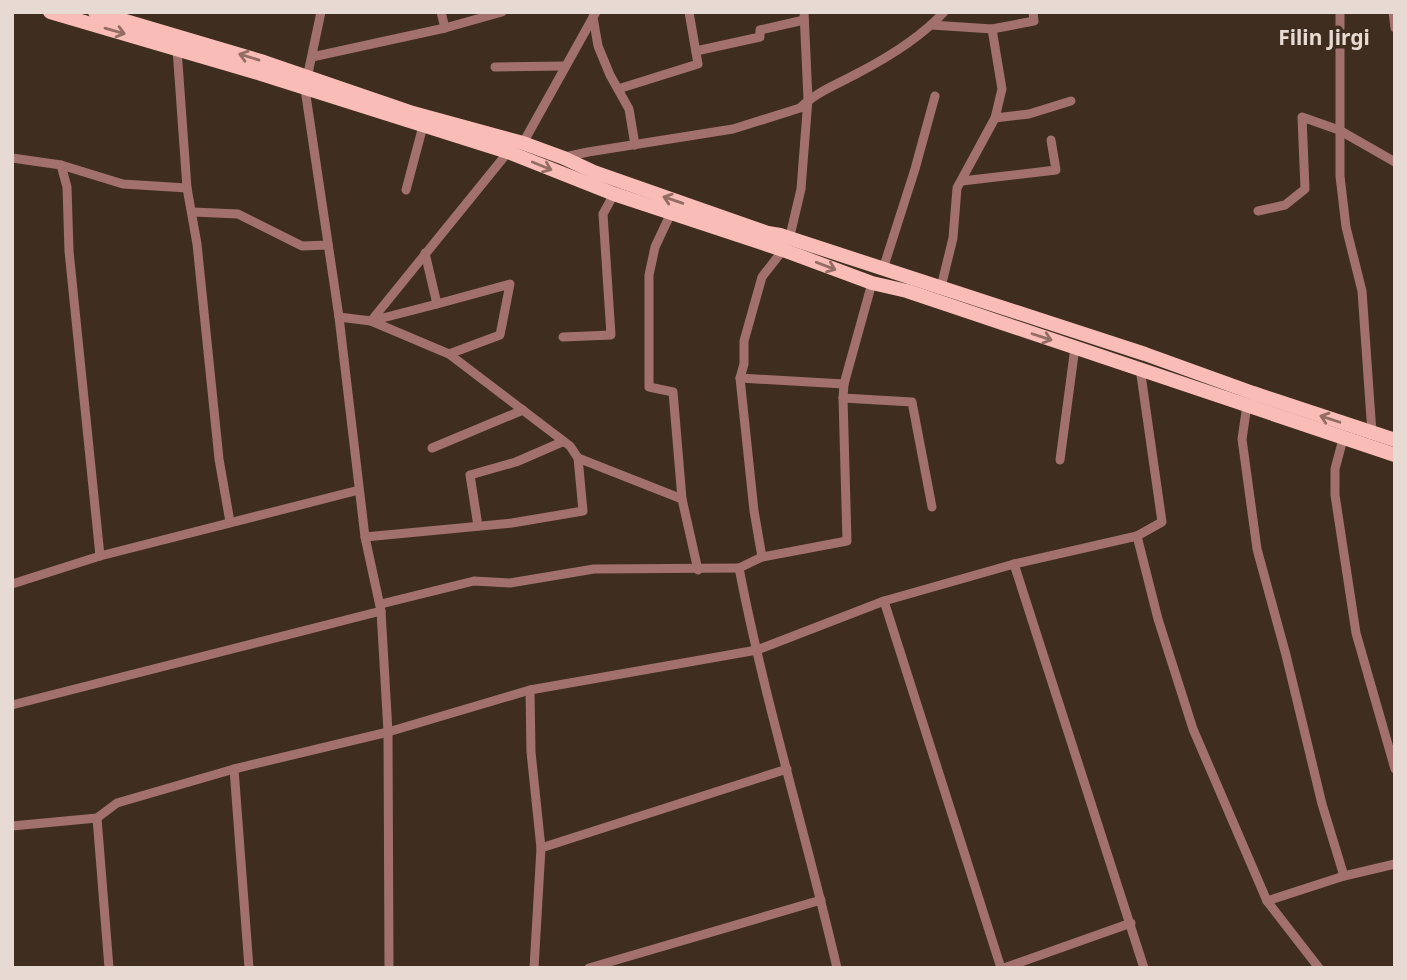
<svg xmlns="http://www.w3.org/2000/svg" width="1407" height="980" viewBox="0 0 1407 980" font-family="'Noto Sans',sans-serif">
<rect width="100%" height="100%" fill="#3f2d1f"/>
<g fill="none" stroke-linecap="round" stroke-linejoin="round">
<g stroke="#a2716d" stroke-width="9">
<polyline points="441,12 445,28"/>
<polyline points="1340,12 1340,176 1346,227 1362,291 1372,433"/>
<polyline points="1393,12 1395,28"/>
<polyline points="593,17 598,46 610,75 629,109 635,145"/>
<polyline points="932,25 992,29 1034,21 1033,12"/>
<polyline points="177,49 187,188 197,244 219,459 230,522"/>
<polyline points="696,51 760,37 760,30 804,20"/>
<polyline points="312,57 445,28 502,12"/>
<polyline points="495,67 565,66"/>
<polyline points="307,78 321,12"/>
<polyline points="305,89 339,317 365,537 381,611 388,732 389,968"/>
<polyline points="618,89 698,64 689,12"/>
<polyline points="995,118 1029,114 1071,101"/>
<polyline points="523,143 596,12"/>
<path d="M565 157 588 152 733 129 800 108C816 92 838 84 858 73 887 58 921 37 944 12"/>
<polyline points="12,158 61,165 123,184 187,188"/>
<polyline points="962,181 1056,170 1051,140"/>
<polyline points="406,190 423,126"/>
<polyline points="1258,211 1285,205 1305,189 1302,117 1339,130 1395,162"/>
<polyline points="193,212 238,214 302,246 328,245"/>
<polyline points="671,213 655,247 649,275 649,387 673,392 682,499 698,570"/>
<polyline points="789,240 801,189 808,99 804,12"/>
<path d="M783 250 762 277 744 341V364L740 378 754 511 762 557 739 568C765 703 806 834 837 968"/>
<polyline points="425,253 437,304 510,284 500,335 449,354"/>
<polyline points="883,269 915,169 935,96"/>
<polyline points="941,287 953,238 957,188 995,118 1002,89 992,29"/>
<polyline points="437,304 371,321 449,354 570,446 578,458 682,499"/>
<polyline points="339,317 371,321 508,152"/>
<polyline points="563,337 611,335 603,214 614,194"/>
<polyline points="1140,368 1162,522 1137,536 1158,619 1193,729 1267,901 1319,968"/>
<polyline points="740,378 844,384"/>
<polyline points="843,398 912,402 932,507"/>
<polyline points="1247,405 1242,439 1257,549 1286,655 1322,804 1344,876"/>
<polyline points="1343,439 1335,469 1335,495 1356,633 1395,769"/>
<polyline points="432,448 523,410"/>
<polyline points="1060,460 1075,347"/>
<polyline points="478,526 470,475 516,462 562,442"/>
<polyline points="365,537 512,523 583,511 578,458"/>
<polyline points="100,556 359,490"/>
<polyline points="762,557 847,541 843,398 844,384 872,283"/>
<polyline points="1014,564 1144,968"/>
<polyline points="12,584 100,556 69,251 67,187 61,165"/>
<polyline points="884,601 1001,968"/>
<polyline points="381,604 474,581 510,583 594,569 739,568"/>
<polyline points="530,690 531,752 541,848"/>
<polyline points="12,705 381,611"/>
<polyline points="234,769 249,968"/>
<polyline points="97,818 109,968"/>
<polyline points="12,826 97,818 117,803 234,769 388,732 530,690 757,650 884,601 1014,564 1137,536"/>
<polyline points="1267,901 1344,876 1395,864"/>
<polyline points="534,968 541,848 787,769"/>
<polyline points="589,968 821,900"/>
<polyline points="1004,968 1131,923"/>
</g>
<g stroke="#f9bcb7" stroke-width="14">
<polyline points="50,12 258,73 508,152 614,194 783,250 872,283 907,291 1395,455"/>
<polyline points="95,12 264,62 413,113 523,143 564,158 594,172 768,233 780,235 1145,354 1253,393 1395,440"/>
</g>
</g>
<defs><path id="oneway-shaft" d="M-6 0H5M1.5-3L5.5 0L1.5 3" fill="none" stroke-width="1.6" stroke-linecap="round" stroke-linejoin="round" transform="scale(1.75)"/></defs>
<g stroke="#936d63">
<use href="#oneway-shaft" transform="translate(115 31) rotate(16)"/>
<use href="#oneway-shaft" transform="translate(249 57) rotate(-163)"/>
<use href="#oneway-shaft" transform="translate(542 166) rotate(22)"/>
<use href="#oneway-shaft" transform="translate(673 200) rotate(-161)"/>
<use href="#oneway-shaft" transform="translate(826 266) rotate(21)"/>
<use href="#oneway-shaft" transform="translate(1042 337) rotate(18)"/>
<use href="#oneway-shaft" transform="translate(1330 419) rotate(-162)"/>
</g>
<g text-anchor="middle" dominant-baseline="central" stroke-width="7" stroke-linejoin="round" paint-order="stroke">
<g font-size="21" font-weight="bold" fill="#e7dad2" stroke="#3f2d1f">
<text x="1324" y="37">Filin Jirgi</text>
</g>
</g>
<rect width="1407" height="980" fill="none" stroke="#e7dad2" stroke-width="28"/>
</svg>
